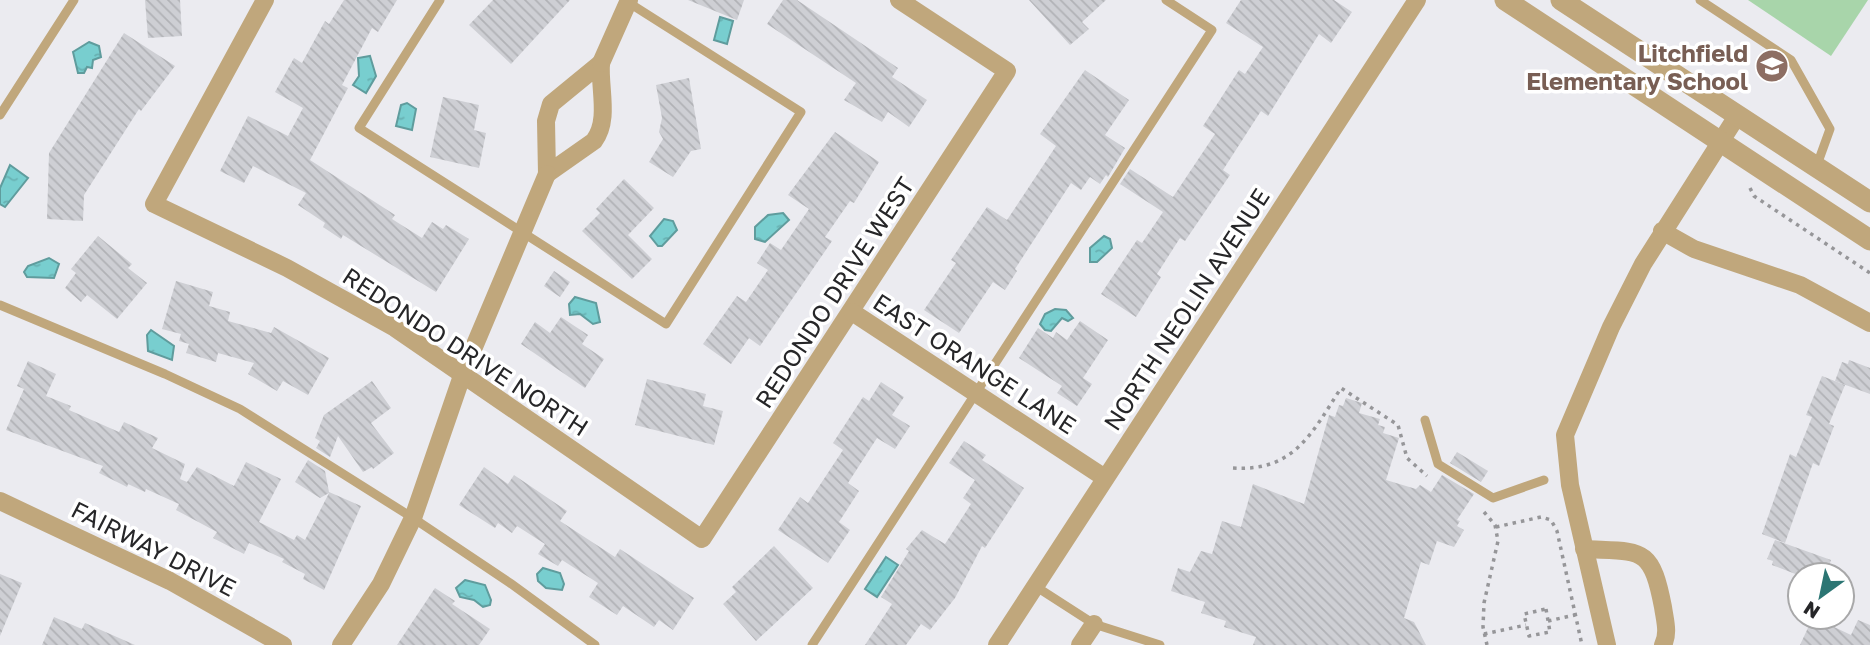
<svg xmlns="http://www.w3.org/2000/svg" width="1870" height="645" viewBox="0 0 1870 645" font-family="'Golos Text',sans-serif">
<defs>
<pattern id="water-ripples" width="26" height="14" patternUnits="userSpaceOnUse" patternTransform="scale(1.75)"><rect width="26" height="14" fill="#78cecf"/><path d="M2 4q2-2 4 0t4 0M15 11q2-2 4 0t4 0" fill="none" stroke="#68b1b2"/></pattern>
<pattern id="building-back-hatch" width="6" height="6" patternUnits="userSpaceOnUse" patternTransform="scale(1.75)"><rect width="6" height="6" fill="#cecfd4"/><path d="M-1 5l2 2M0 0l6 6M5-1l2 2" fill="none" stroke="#b1b2b6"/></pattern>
</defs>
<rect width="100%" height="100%" fill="#ebebf0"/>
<polygon fill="#a8d5aa" points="1748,0 1868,0 1831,56"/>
<g fill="url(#water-ripples)" stroke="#5f9c9d" stroke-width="2">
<polygon points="720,17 733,21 727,44 714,40"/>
<polygon points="89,42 99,46 101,57 93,60 92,68 87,67 84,73 78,73 73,52"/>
<polygon points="370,56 376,76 366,93 353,85 359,76 358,58"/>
<polygon points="407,103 416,109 412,130 396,126 401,105"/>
<polygon points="10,165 28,178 5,207 0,204 0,188"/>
<polygon points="783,213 789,220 765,242 755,239 755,227 768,215"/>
<polygon points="664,219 673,221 677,230 662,246 658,246 650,236"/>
<polygon points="1104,236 1110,239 1112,248 1097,262 1090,262 1090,248"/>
<polygon points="49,258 59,264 54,278 27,277 24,272 28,266"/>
<polygon points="575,297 596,303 600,322 593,324 580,314 570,315 569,304"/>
<polygon points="1055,309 1066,310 1073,318 1068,321 1062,318 1051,331 1045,330 1040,324 1045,314"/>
<polygon points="151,330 174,346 172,360 148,351 147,335"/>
<polygon points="886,557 898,565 877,597 865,589"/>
<polygon points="543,568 560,573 564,584 562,590 546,588 538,581 537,574"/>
<polygon points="465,580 485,585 491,600 490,605 483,607 474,600 460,597 456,588"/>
</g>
<g fill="url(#building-back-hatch)">
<polygon points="145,0 180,0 182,36 148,38"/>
<polygon points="344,0 397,0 378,32 372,28 342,85 348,88 310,160 395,215 392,219 422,238 432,222 443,229 446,225 469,239 436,292 343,235 341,239 323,227 325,223 298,205 306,193 253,166 244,183 220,171 248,116 288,136 303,108 275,92 294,58 302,63 325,21 329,24"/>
<polygon points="493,0 570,0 511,64 469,25"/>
<polygon points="688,0 744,0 737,20"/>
<polygon points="783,0 797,0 898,68 892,77 927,100 909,127 888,112 882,122 844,100 856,83 767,24"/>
<polygon points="1029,0 1106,0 1082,22 1089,29 1070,45"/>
<polygon points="1241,0 1334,0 1352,12 1331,43 1319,34 1268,116 1261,111 1223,170 1230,175 1185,241 1180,238 1157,274 1161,277 1136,317 1101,294 1137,240 1142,243 1163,212 1120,184 1130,169 1173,197 1215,134 1203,126 1239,70 1245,74 1263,47 1226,23"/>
<polygon points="124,33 175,66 141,111 139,109 84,195 83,221 47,219 49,153"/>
<polygon points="1085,70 1129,100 1105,135 1125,148 1108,177 1106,175 1100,184 1090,177 1081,190 1071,183 1015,269 1017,271 1005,290 993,282 959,333 924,310 956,263 951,260 987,207 1007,220 1056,146 1040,134"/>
<polygon points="689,78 701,149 691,151 673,177 649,162 663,139 659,132 662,118 656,85"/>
<polygon points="443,97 479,105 474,130 486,133 479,168 430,157"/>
<polygon points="835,132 879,162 854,203 850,201 825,237 832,241 760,346 749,338 731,364 703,344 737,296 746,302 768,270 757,263 770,243 781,250 809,209 788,195"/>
<polygon points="624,179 654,208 628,235 652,259 632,279 582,231 600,213 596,209"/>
<polygon points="98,236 132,264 128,268 147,283 117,319 87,295 81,302 65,288 76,273 71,269"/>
<polygon points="554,271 570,282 560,297 544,286"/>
<polygon points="176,281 213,292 209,306 230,312 228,321 271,333 274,327 329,358 308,395 283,381 277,391 248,374 254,363 218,353 216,362 186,353 189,344 179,341 181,334 162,329"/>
<polygon points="561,317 588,335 582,344 604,359 585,388 521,344 535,322 550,333"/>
<polygon points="1080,321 1108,340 1083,378 1092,384 1077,406 1057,393 1062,386 1019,358 1038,328 1053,338 1056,332 1067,340"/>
<polygon points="1849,360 1870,368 1870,394 1835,381 1842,362 1848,364"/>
<polygon points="28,361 56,374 46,396 71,406 69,410 119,432 124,422 158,438 152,448 185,464 180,479 187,482 197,467 234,486 246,462 281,479 259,522 294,540 297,535 305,540 329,493 320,498 295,482 308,460 325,471 329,492 361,506 324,590 303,579 305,574 282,562 284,559 249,543 244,554 213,538 217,532 176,510 179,504 146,489 145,492 128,484 127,487 99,473 103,466 6,430 24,389 17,386"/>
<polygon points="1822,376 1845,385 1829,424 1834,426 1819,466 1813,463 1785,543 1762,534 1790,454 1796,457 1812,417 1806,415"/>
<polygon points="647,379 706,394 703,406 723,411 714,445 635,425"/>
<polygon points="372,381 391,408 371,423 394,453 373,469 372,467 363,472 338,436 330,457 316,448 320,441 315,438 324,415"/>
<polygon points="881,382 904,397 892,415 910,426 895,449 877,438 848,483 859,491 839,522 850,530 828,563 778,530 800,497 808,503 843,450 833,443 863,397 869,401"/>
<polygon points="1346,398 1362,403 1359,413 1380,419 1378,425 1385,427 1383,433 1399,438 1386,480 1416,489 1420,485 1431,492 1442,475 1474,494 1457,520 1460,521 1457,526 1464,530 1454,547 1437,541 1429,565 1421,562 1404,618 1414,622 1426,645 1253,645 1256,637 1224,627 1226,621 1201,613 1205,602 1171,591 1178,568 1190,572 1201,551 1212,554 1222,521 1241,527 1253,484 1304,504 1329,415 1335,417 1339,405 1343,406"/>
<polygon points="964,441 986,455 982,460 1024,488 985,548 982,546 955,598 930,630 921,624 906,645 865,645 892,604 881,597 909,551 906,549 922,530 945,544 971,504 963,498 975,480 949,463"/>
<polygon points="1457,452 1488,471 1481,482 1450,463"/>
<polygon points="484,467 508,484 514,475 567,511 560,521 615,557 620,549 694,598 673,630 659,620 654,627 623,606 617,615 589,597 598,583 562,560 558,566 538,554 545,544 517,526 512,533 498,523 495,528 459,505"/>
<polygon points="1775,540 1831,560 1826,575 1798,575 1772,565 1773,561 1767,559"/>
<polygon points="774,546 813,588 756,641 723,604 736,592 732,587"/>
<polygon points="0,574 22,583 0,636"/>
<polygon points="435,588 455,601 452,604 490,629 479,645 397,645"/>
<polygon points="54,617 82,629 85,623 135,645 42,645"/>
<polygon points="1813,617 1851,635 1858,620 1870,625 1870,645 1800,645"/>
</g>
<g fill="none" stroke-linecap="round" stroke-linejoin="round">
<g stroke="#969699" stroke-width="3.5" stroke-dasharray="3.5 5" stroke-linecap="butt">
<polyline points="1750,188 1754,196 1870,273"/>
<path d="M1233 468C1294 472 1312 433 1341 388L1398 425 1407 458 1427 476"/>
<polyline points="1484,512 1495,525 1498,541 1484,603 1483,627 1487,645"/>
<polyline points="1496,527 1541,517 1551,520 1557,531 1582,645"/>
<polygon points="1546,609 1550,632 1529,636 1524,614"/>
<polyline points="1548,621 1575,615"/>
<polyline points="1484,634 1526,625"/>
</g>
<g stroke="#c0a77c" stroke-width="9">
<polyline points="440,0 359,128 666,324 801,112 626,1"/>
<polyline points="1700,0 1791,60 1830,129 1817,165"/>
<polyline points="0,115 74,0"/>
<polyline points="0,305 165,374 240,409 413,518 510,583 595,645"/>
<polyline points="1425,420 1438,464 1493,498 1544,480"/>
<polyline points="1035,586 1094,624 1160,645"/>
<polyline points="812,645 1212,30 1166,0"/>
</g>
<g stroke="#c0a77c" stroke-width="18">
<polyline points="265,0 154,204 287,268 395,328 702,539 1007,71 899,0"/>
<path d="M601 63C599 88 610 120 594 141L547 174 546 121 551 104Z"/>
<polyline points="601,63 629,0"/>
<polyline points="1662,231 1694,249 1800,285 1870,323"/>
<polyline points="852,312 1105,478"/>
<polyline points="0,501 170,581 283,645"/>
<path d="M1584 549C1642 552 1651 545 1663 607 1665 621 1669 633 1663 645"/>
<polyline points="341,645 381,584 413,518 463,373 547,174"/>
<polyline points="997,645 1417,0"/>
<polyline points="1080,645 1094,624"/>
<polyline points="1607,645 1570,485 1565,435 1611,327 1643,264 1737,116"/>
</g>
<g stroke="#c0a77c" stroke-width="21">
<polyline points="1505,0 1870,240"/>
<polyline points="1561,0 1870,202"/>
</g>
</g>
<defs>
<symbol id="school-disc" viewBox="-11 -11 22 22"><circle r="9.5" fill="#8d6e63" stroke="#fff"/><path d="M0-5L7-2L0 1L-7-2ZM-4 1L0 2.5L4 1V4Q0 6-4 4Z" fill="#fff"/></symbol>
</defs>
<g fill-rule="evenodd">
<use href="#school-disc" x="1753" y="47" width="38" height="38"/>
</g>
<g text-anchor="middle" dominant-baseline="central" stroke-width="7" stroke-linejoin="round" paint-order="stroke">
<g font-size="24" font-weight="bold" fill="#785e54" stroke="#fff" text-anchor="end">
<text x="1748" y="52">Litchfield<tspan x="1748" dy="28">Elementary School</tspan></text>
</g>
<g font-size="24" fill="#262628" stroke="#fff">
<text transform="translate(834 292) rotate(-57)">REDONDO DRIVE WEST</text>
<text transform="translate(1186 309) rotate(-57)">NORTH NEOLIN AVENUE</text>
<text transform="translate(466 351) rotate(33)">REDONDO DRIVE NORTH</text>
<text transform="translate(975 363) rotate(33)">EAST ORANGE LANE</text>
<text transform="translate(154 548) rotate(27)">FAIRWAY DRIVE</text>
</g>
</g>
<g transform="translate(1821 596) rotate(213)"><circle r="33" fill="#ffffff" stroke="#a8a8a9" stroke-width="2"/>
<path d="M0-5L12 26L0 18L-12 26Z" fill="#2b7573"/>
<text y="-10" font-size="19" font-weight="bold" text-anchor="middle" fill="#262628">N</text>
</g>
</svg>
